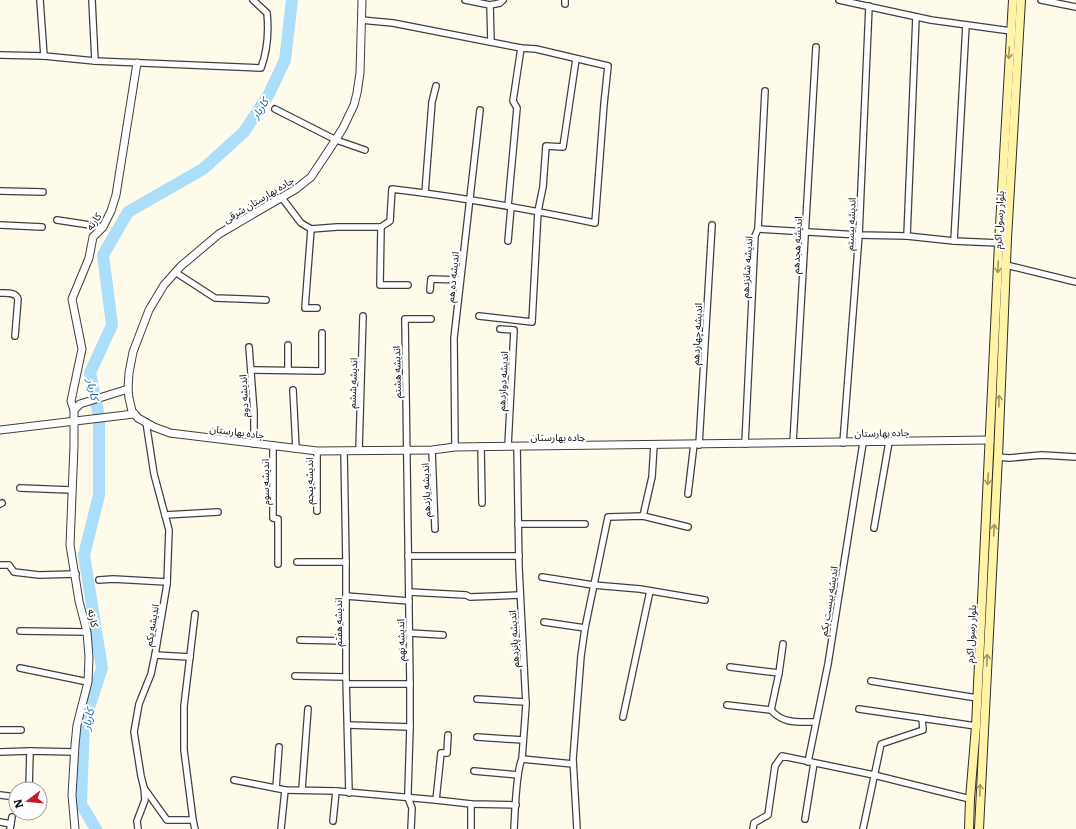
<svg xmlns="http://www.w3.org/2000/svg" width="1076" height="829" viewBox="0 0 1076 829" font-family="Literata,'Noto Sans Arabic',serif">
<rect width="100%" height="100%" fill="#fffbeb"/>
<g fill="none" stroke-linecap="round" stroke-linejoin="round">
<polyline stroke="#abdefb" stroke-width="12" points="96,829 81,804 84,723 102,668 84,555 99,495 99,417 90,373 112,325 103,255 128,212 203,169 244,132 269,94 285,60 292,0"/>
<defs>
<g id="minor">
<polyline points="40,0 44,56"/>
<polyline points="92,0 95,61"/>
<polyline points="465,0 490,5 491,42"/>
<polyline points="839,0 931,20 1011,31"/>
<polyline points="1041,0 1076,7"/>
<polyline points="565,4 565,0"/>
<polyline points="490,5 500,3 503,0"/>
<path d="M0 55 44 56 95 61 261 68C268 49 269 33 267 13L253 0"/>
<polyline points="275,109 336,140 365,150"/>
<polyline points="0,191 43,192"/>
<polyline points="425,193 432,102 436,86"/>
<path d="M282 198 301 223 311 229 337 227H381L390 221 392 189C460 197 528 209 595 223L604 104 608 66 536 49 521 48 393 23 361 20"/>
<polyline points="508,206 517,108 513,101 521,48"/>
<polyline points="57,220 103,227"/>
<polyline points="0,225 42,227"/>
<polyline points="381,227 380,285 408,285"/>
<polyline points="311,229 305,308 317,308"/>
<polyline points="758,229 859,235 907,236 954,241 999,243"/>
<polyline points="907,236 916,17"/>
<polyline points="508,241 511,207"/>
<polyline points="954,241 966,25"/>
<polyline points="1006,265 1076,282"/>
<polyline points="175,272 215,298 266,300"/>
<polyline points="430,290 431,279 460,280"/>
<path d="M0 293C7 293 16 292 18 299L15 336"/>
<polyline points="479,316 532,322 538,211 543,187 546,146 563,147 576,59"/>
<polyline points="500,329 514,330 508,446"/>
<polyline points="288,345 288,370"/>
<polyline points="249,347 254,412 254,444"/>
<polyline points="251,370 322,371 322,333"/>
<polyline points="293,390 296,449"/>
<polyline points="793,443 816,47"/>
<polyline points="843,443 859,235 869,6"/>
<polyline points="745,444 755,236 758,229 765,91"/>
<polyline points="273,445 273,518 278,519 278,564"/>
<polyline points="699,445 712,225"/>
<polyline points="481,446 482,503"/>
<polyline points="455,447 454,338 480,110"/>
<polyline points="359,450 363,316"/>
<polyline points="432,450 435,529"/>
<polyline points="344,451 346,562 346,677 349,793"/>
<polyline points="998,457 1009,458 1042,455 1076,457"/>
<polyline points="20,488 71,490"/>
<polyline points="688,494 694,444"/>
<polyline points="0,504 2,503"/>
<polyline points="317,511 317,451"/>
<polyline points="165,515 218,512"/>
<polyline points="643,516 652,477 654,445"/>
<polyline points="518,524 585,524"/>
<polyline points="874,528 889,442"/>
<polyline points="408,556 519,556"/>
<polyline points="297,562 346,562"/>
<polyline points="0,565 9,565 14,572 39,575 76,574"/>
<polyline points="542,577 593,585 640,589 705,600"/>
<polyline points="99,580 113,579 167,582"/>
<polyline points="409,592 466,595 470,597 520,595"/>
<polyline points="346,596 409,601"/>
<polyline points="544,622 585,628"/>
<polyline points="20,631 87,632"/>
<polyline points="409,633 443,635"/>
<polyline points="300,640 346,641"/>
<polyline points="155,655 190,657"/>
<polyline points="730,667 779,673"/>
<polyline points="20,668 88,682"/>
<polyline points="295,676 346,677"/>
<polyline points="871,681 977,698"/>
<polyline points="347,684 410,684"/>
<polyline points="477,699 526,702"/>
<path d="M727 705 771 710C783 724 798 722 815 722"/>
<polyline points="859,709 976,726"/>
<polyline points="771,710 779,673 783,644"/>
<polyline points="623,717 650,591"/>
<polyline points="348,725 410,727"/>
<polyline points="0,730 21,730"/>
<polyline points="477,737 523,740"/>
<polyline points="0,752 30,751 75,752"/>
<polyline points="522,759 573,764"/>
<polyline points="808,762 828,664 863,443"/>
<polyline points="474,771 518,775"/>
<polyline points="234,780 285,790 336,791 436,800 471,804 516,805"/>
<polyline points="144,788 167,820 193,820 195,829"/>
<polyline points="276,788 279,747"/>
<polyline points="29,789 30,751"/>
<polyline points="302,789 308,709"/>
<polyline points="0,795 16,797"/>
<polyline points="436,800 441,753 447,753 448,735"/>
<polyline points="805,819 814,763"/>
<polyline points="193,820 184,750 184,706 195,614"/>
<polyline points="333,821 336,791"/>
<polyline points="0,822 11,824"/>
<polyline points="10,829 12,817"/>
<polyline points="138,829 137,821 145,800 144,788 141,776 134,732 139,704 151,674 155,655 167,584 169,530 154,474 146,422"/>
<polyline points="281,829 285,790"/>
<polyline points="411,829 412,808 408,798 408,792 410,727 410,684 405,319 431,319"/>
<polyline points="471,829 471,804"/>
<path d="M514 829C515 814 516 770 522 759L526 705 519 568 517 446"/>
<polyline points="577,829 573,759 581,656 585,628 608,517 643,516 688,527"/>
<polyline points="753,829 754,823 768,815 775,766 782,756 874,775 970,799"/>
<polyline points="863,829 881,744 923,730 922,718"/>
</g>
<g id="tertiary">
<polyline points="362,0 360,73 357,93 354,105 343,128 329,150 311,177 296,189 219,234 181,266 164,285 149,310 133,352 129,373 128,389 129,398 132,411 138,418 154,427 170,433 317,451 432,450 455,447 990,440"/>
<polyline points="74,410 71,401 82,349 72,299 89,258 93,237 103,227 111,211 116,195 137,63"/>
<polyline points="0,430 134,414"/>
<polyline points="75,829 72,795 75,745 77,725 88,682 89,657 87,632 79,601 70,545 74,446 74,410 80,404 128,389"/>
</g>
<g id="secondary">
<polyline points="969,829 970,799 976,726 999,243 1013,0"/>
<polyline points="979,829 998,457 1007,239 1021,0"/>
</g>
</defs>
<use href="#minor" stroke="#3f3f3f" stroke-width="8"/>
<use href="#tertiary" stroke="#3f3f3f" stroke-width="9"/>
<use href="#secondary" stroke="#2e2e2e" stroke-width="10"/>
<use href="#minor" stroke="#fff" stroke-width="5.5"/>
<use href="#tertiary" stroke="#fff" stroke-width="7"/>
<use href="#secondary" stroke="#fff4a6" stroke-width="8"/>
</g>
<defs><path id="oneway-shaft" d="M-6 0H5M1.5-3L5.5 0L1.5 3" fill="none" stroke-width="1.6" stroke-linecap="round" stroke-linejoin="round"/></defs>
<g stroke="#9e9768">
<use href="#oneway-shaft" transform="translate(1009 53) rotate(93)"/>
<use href="#oneway-shaft" transform="translate(998 267) rotate(93)"/>
<use href="#oneway-shaft" transform="translate(999 401) rotate(-88)"/>
<use href="#oneway-shaft" transform="translate(988 479) rotate(93)"/>
<use href="#oneway-shaft" transform="translate(994 530) rotate(-87)"/>
<use href="#oneway-shaft" transform="translate(987 660) rotate(-87)"/>
<use href="#oneway-shaft" transform="translate(980 790) rotate(-88)"/>
</g>
<g text-anchor="middle" dominant-baseline="central" stroke-width="4" stroke-linejoin="round" paint-order="stroke">
<g font-size="10" fill="#0c0c0c" stroke="#fff">
<text transform="translate(258 199) rotate(-31)">جاده بهارستان شرقی</text>
<text transform="translate(998 220) rotate(-87)">بلوار رسول اکرم</text>
<text transform="translate(93 221) rotate(-54)">کارته</text>
<text transform="translate(850 224) rotate(-87)">اندیشه بیستم</text>
<text transform="translate(796 245) rotate(-87)">اندیشه هجدهم</text>
<text transform="translate(746 267) rotate(-86)">اندیشه شانزدهم</text>
<text transform="translate(452 277) rotate(-84)">اندیشه ده هم</text>
<text transform="translate(696 334) rotate(-87)">اندیشه چهاردهم</text>
<text transform="translate(396 372) rotate(-91)">اندیشه هشتم</text>
<text transform="translate(502 381) rotate(-87)">اندیشه دوازدهم</text>
<text transform="translate(352 383) rotate(-88)">اندیشه ششم</text>
<text transform="translate(243 396) rotate(-93)">اندیشه دوم</text>
<text transform="translate(237 431) rotate(7)">جاده بهارستان</text>
<text transform="translate(882 432) rotate(-1)">جاده بهارستان</text>
<text x="558" y="436">جاده بهارستان</text>
<text transform="translate(308 481) rotate(-90)">اندیشه پنجم</text>
<text transform="translate(264 482) rotate(-90)">اندیشه سوم</text>
<text transform="translate(425 490) rotate(-92)">اندیشه یازدهم</text>
<text transform="translate(828 601) rotate(-81)">اندیشه بیست یکم</text>
<text transform="translate(94 618) rotate(78)">کارته</text>
<text transform="translate(337 622) rotate(-90)">اندیشه هفتم</text>
<text transform="translate(151 625) rotate(-80)">اندیشه یکم</text>
<text transform="translate(970 634) rotate(-87)">بلوار رسول اکرم</text>
<text transform="translate(513 639) rotate(-93)">اندیشه پانزدهم</text>
<text transform="translate(400 640) rotate(-91)">اندیشه نهم</text>
</g>
<g font-size="11" font-style="italic" fill="#0c66a7" stroke="#fff">
<text transform="translate(259 108) rotate(-57)">کاربار</text>
<text transform="translate(94 389) rotate(78)">کاربار</text>
<text transform="translate(87 719) rotate(-78)">کاربار</text>
</g>
</g>
<g transform="translate(28 801) rotate(254)"><circle r="19" fill="#ffffff" stroke="#9e9e9e"/>
<path d="M0-3L7 15L0 10L-7 15Z" fill="#c71a24"/>
<text y="-6" font-size="11" font-weight="bold" text-anchor="middle" fill="#0c0c0c">N</text>
</g>
</svg>
